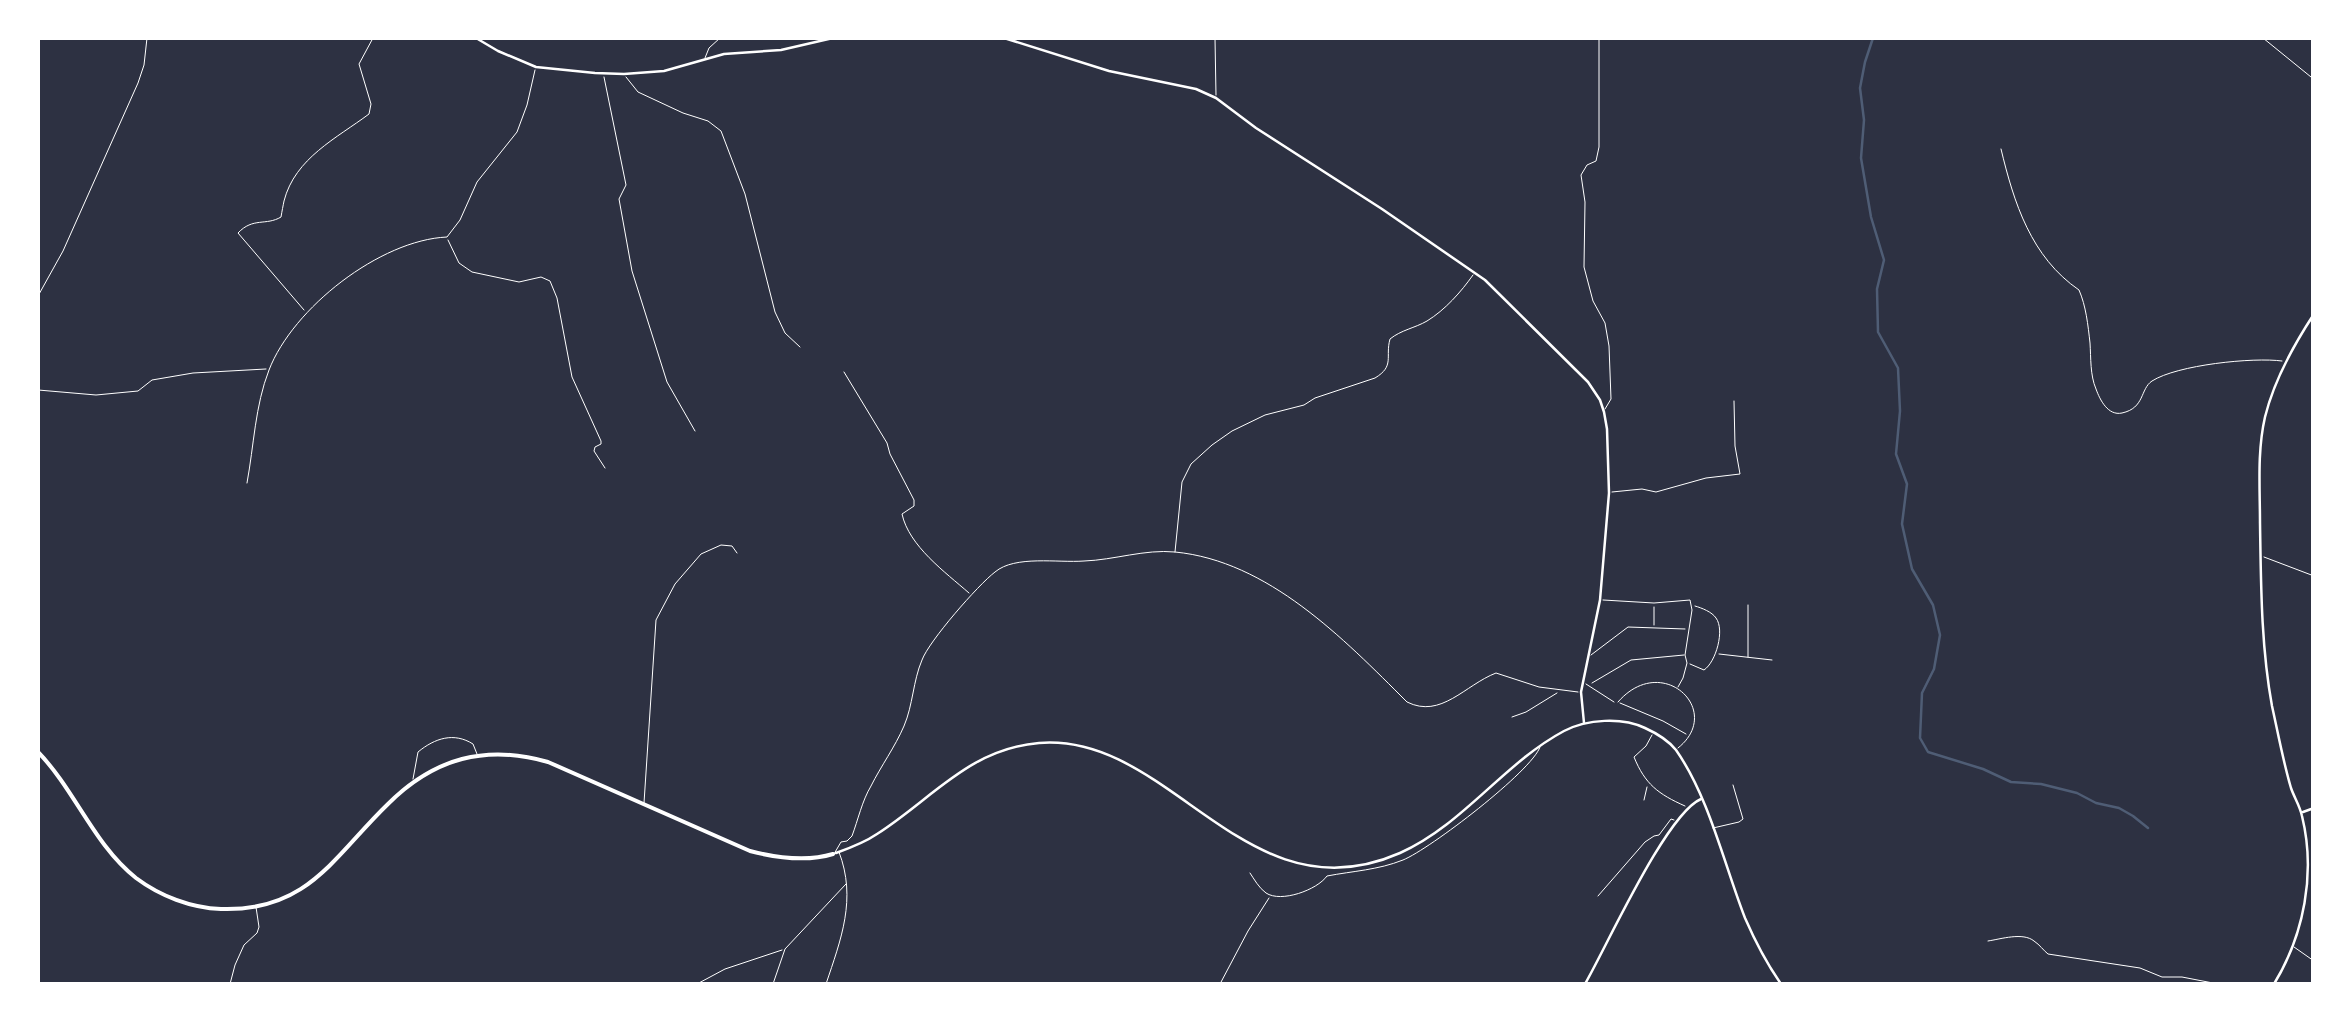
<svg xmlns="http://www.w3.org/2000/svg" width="2351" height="1022" viewBox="0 0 2351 1022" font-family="Literata,serif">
<rect width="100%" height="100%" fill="#2d3142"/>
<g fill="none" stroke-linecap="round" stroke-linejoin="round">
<polyline stroke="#4f5d75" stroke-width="2.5" points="1873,38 1865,62 1860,88 1864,120 1861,158 1871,217 1884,260 1877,289 1878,332 1898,368 1900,411 1896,454 1907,484 1902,524 1912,569 1933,605 1940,635 1934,669 1922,693 1920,738 1928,752 1983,769 2011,782 2041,784 2077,793 2096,803 2119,808 2133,816 2148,828"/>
<g stroke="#fff" stroke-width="1">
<polyline points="1215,38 1216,95"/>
<polyline points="1599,38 1599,147 1596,161 1587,165 1581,175 1585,202 1584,267 1593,301 1605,323 1609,346 1611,399 1605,409"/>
<polyline points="2263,38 2311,77"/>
<polyline points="705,58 709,48 720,38"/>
<polyline points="604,77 626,185 619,199 632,271 667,382 695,431"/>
<polyline points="626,77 638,92 683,113 708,121 721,131 745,194 775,312 785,333 800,347"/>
<path d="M2001 149C2014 203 2031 257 2079 290 2086 306 2088 325 2090 343 2091 358 2090 375 2096 389 2100 400 2108 416 2122 413 2145 408 2140 389 2152 381 2177 365 2253 357 2282 361"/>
<polyline points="448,240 459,263 472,272 519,282 541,277 550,281 557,298 572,377 601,441 601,444 595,447 594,451 605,468"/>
<polyline points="38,296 63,251 138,83 144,65 147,38"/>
<path d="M304 310 238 233C253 217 266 226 281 217 282 211 283 206 284 201 295 158 337 138 369 114L371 104 359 64 373 38"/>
<path d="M844 372 887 443 890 454 914 500V506L902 514C909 546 945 572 969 593"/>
<polyline points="38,390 96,395 138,391 152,380 193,373 266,369"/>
<path d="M247 483C254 445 255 406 269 370 293 308 380 240 447 237L460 220 477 182 517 132 527 105 535 70"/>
<polyline points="1612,492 1642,489 1656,492 1706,478 1740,474 1735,446 1734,401"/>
<path d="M1175 552 1182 482 1191 464 1212 445 1232 431 1265 415 1304 405 1315 398 1375 378C1395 366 1385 357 1390 339 1401 330 1415 328 1427 321 1445 310 1461 292 1473 275"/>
<polyline points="2264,557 2314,576"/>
<polyline points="1603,600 1654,603 1690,600 1692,610 1685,655 1687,663 1683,678 1678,687"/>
<polyline points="1748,605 1748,657"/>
<polyline points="1654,625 1654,607"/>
<polyline points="1719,654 1772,660"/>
<polyline points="1591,655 1628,627 1685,629"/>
<path d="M1690 664 1704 670C1716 662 1725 630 1716 618 1712 612 1702 608 1695 606"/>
<polyline points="1592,683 1631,660 1684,655"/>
<polyline points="1586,684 1614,702"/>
<path d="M1618 702C1662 651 1725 711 1678 748"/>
<polyline points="1620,703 1663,721 1686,734"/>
<polyline points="1512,717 1526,712 1557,693"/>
<path d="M1652 735 1646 746 1634 757C1645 784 1658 794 1685 806"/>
<path d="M413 779 418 752C435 738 454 732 473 744L477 754"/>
<polyline points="1644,800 1647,787"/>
<polyline points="644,803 656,620 675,584 701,554 721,545 732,546 737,553"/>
<polyline points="1713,828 1739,822 1743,819 1733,785"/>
<path d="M834 854 841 842 847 841 852 836C858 820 862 801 871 786 881 766 895 747 904 726 913 705 913 681 922 660 929 641 978 585 995 572 1015 555 1058 563 1084 561 1114 560 1145 549 1175 552 1268 561 1343 638 1407 702 1441 719 1465 685 1496 673L1539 687 1578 692"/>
<path d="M1250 873C1254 879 1259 888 1266 893 1281 903 1317 890 1327 876 1353 871 1378 870 1403 860 1430 849 1532 771 1540 747"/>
<polyline points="1598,896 1645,842 1654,836 1659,835 1671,819 1674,820"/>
<path d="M1988 941C2001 939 2023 932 2034 941 2040 945 2043 950 2048 954L2140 968 2162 977H2182L2218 984"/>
<polyline points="2294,947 2314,961"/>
<polyline points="230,984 235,965 244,945 257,933 259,927 256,907"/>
<polyline points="697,984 725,969 782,950"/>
<polyline points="773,984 785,949 846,884"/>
<path d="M826 984C841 939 857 899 839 852"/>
<polyline points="1220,984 1248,931 1269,898"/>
</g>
<g stroke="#fff" stroke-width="2.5">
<polyline points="476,38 498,51 536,67 595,73 624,74 664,71 724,54 781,50 833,38"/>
<polyline points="1004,38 1109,71 1196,89 1216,98 1256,128 1382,209 1485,280 1588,382 1600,400 1604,412 1607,429 1609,493 1600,600 1581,692 1584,723"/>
<polyline points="2314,78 2314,91"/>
<polyline points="2303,812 2314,808"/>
<path d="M1585 984C1607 946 1666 814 1701 799"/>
</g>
<g stroke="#fff" stroke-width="2.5">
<path d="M836 853C850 848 864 843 877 834 932 799 969 749 1039 743 1171 732 1246 921 1400 853 1463 825 1504 763 1564 731 1587 719 1622 717 1645 728 1656 733 1668 740 1676 750 1709 797 1724 864 1745 918 1755 941 1767 964 1781 984"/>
<path d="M2274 984C2304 935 2316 873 2302 816 2300 806 2294 797 2291 788 2283 761 2278 733 2272 706 2261 646 2261 584 2260 523 2260 488 2257 452 2265 417 2274 380 2293 346 2314 314"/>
</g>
<path stroke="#fff" stroke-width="4" d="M38 752C75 790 94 845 136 878 160 896 191 908 221 909 308 912 334 856 388 804 434 758 486 744 548 762L750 851C777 858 807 862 833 854"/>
</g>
<rect width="2351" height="1022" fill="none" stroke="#ffffff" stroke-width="80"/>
</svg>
